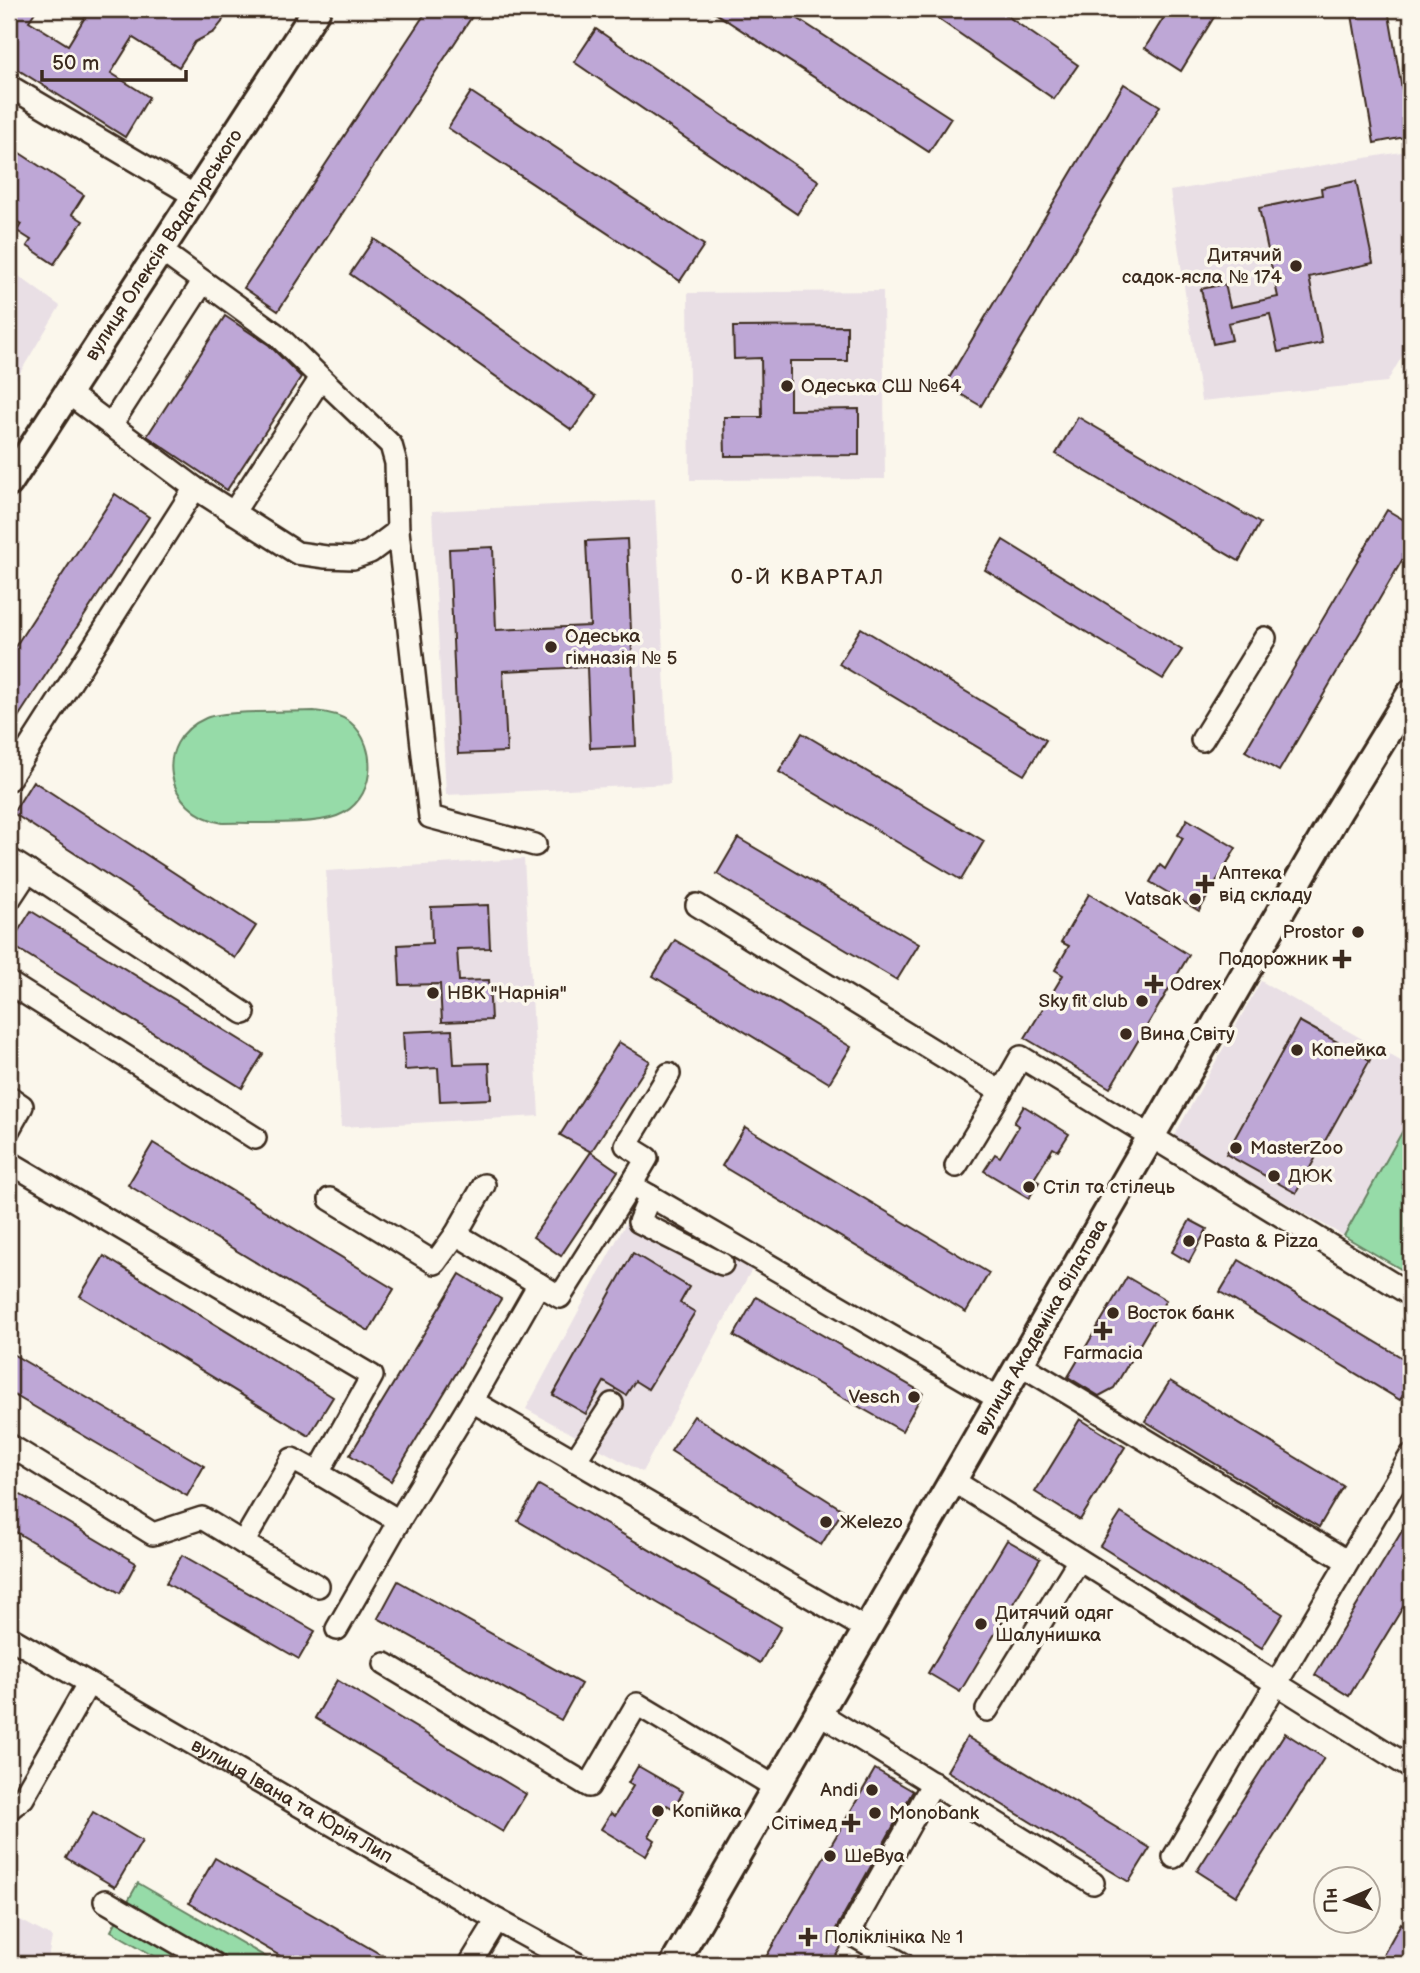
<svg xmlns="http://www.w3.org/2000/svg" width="1420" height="1973" viewBox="0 0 1420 1973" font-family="'Balsamiq Sans',sans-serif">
<rect width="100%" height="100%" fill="#fbf7ec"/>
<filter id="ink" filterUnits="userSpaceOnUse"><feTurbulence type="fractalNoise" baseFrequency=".0143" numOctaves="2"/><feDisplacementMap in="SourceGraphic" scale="14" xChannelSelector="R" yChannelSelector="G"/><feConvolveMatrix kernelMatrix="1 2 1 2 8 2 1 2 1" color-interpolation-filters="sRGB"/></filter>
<g filter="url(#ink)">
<g fill="#e9dfe5">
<polygon points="1407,151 1411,182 1411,341 1387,382 1201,401 1170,191"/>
<polygon points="9,269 60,306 9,391"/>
<polygon points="883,291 885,479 690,480 688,293"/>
<polygon points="655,500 670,784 446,795 432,511"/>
<polygon points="524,859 539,1116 341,1127 326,871"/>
<polygon points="1261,981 1411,1067 1411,1116 1344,1236 1173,1138"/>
<polygon points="635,1206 752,1269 642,1472 526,1409"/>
<polygon points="9,1914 52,1937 47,1964 9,1964"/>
</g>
<g fill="#96dba8" stroke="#688263" stroke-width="2">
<path d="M314 711C327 712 339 714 350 722 380 747 375 802 337 816 311 826 252 822 223 823 165 813 151 742 206 718 225 710 290 712 314 711Z"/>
<polygon points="1411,1116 1411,1275 1344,1236"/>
<polygon points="138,1883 278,1964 168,1964 111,1931"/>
</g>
<g fill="#bea7d6" stroke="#3b2a1e" stroke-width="2">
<polygon points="9,9 37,9 29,21 68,45 90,9 227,9 222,22 214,32 195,42 179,67 133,38 111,73 149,97 125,137 9,64"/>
<polygon points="428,9 477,9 278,311 244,288"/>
<polygon points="709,9 783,9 951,118 929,152"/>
<polygon points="924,9 997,9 1078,65 1054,99"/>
<polygon points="1169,9 1219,9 1181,71 1145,48"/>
<polygon points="1351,9 1388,9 1410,136 1374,143"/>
<polygon points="596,29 819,181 797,214 574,62"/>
<polygon points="1124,84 1160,106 981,406 945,385"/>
<polygon points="471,92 704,245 680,281 448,128"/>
<polygon points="9,146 84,195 72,214 83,221 54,264 27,246 31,240 17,231 21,224 9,216"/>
<polygon points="1356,181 1373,263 1309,277 1322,343 1278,352 1270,314 1228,323 1232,340 1213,344 1201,289 1225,284 1230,307 1278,297 1259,208 1322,195 1321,188"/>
<polygon points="374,239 596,396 572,430 350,274"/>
<polygon points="225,316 269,345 301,377 227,490 147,436"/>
<polygon points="847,326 847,361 790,361 790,410 859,409 859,455 725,456 724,417 762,417 761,358 734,359 733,327"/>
<polygon points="1078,417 1260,523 1239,561 1056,454"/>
<polygon points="115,494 149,517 9,731 9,656"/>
<polygon points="1387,510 1411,524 1411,545 1279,771 1245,751"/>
<polygon points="627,539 636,746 590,748 587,667 503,671 507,752 458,754 449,549 493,547 496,630 590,626 586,541"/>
<polygon points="1003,540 1182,650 1163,679 985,570"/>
<polygon points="861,628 1046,740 1024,775 839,664"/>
<polygon points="802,733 984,841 961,880 779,772"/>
<polygon points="33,781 256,926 235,958 13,813"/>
<polygon points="1187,819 1236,848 1199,911 1150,882 1160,865 1165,869 1183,838 1178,835"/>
<polygon points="738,838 919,944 897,980 717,874"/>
<polygon points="1089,894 1189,955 1110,1088 1025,1038 1063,975 1055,970 1069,946 1061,942"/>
<polygon points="488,905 490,948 457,949 459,981 489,980 491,1020 442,1022 440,984 400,985 398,945 432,943 431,907"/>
<polygon points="31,911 263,1054 242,1088 10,944"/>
<polygon points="675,940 851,1047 829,1083 653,976"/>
<polygon points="1299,1021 1370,1060 1296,1193 1226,1154"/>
<polygon points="452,1030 454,1064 489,1063 491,1099 440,1101 438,1068 405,1070 403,1032"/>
<polygon points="619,1042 650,1061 591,1152 560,1135"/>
<polygon points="1024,1106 1069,1134 1058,1151 1053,1148 1034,1179 1039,1182 1029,1198 984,1171 995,1154 1000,1157 1019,1126 1014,1123"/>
<polygon points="745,1127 989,1273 966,1312 722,1166"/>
<polygon points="153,1143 394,1289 369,1331 128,1185"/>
<polygon points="591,1152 618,1171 561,1256 533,1237"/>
<polygon points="1190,1220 1207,1229 1189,1262 1172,1252"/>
<polygon points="633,1253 689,1287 680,1303 695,1312 648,1389 635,1381 626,1395 604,1382 586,1414 553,1395"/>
<polygon points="104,1256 333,1397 309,1436 80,1296"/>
<polygon points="1239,1260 1411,1363 1411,1381 1400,1400 1220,1292"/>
<polygon points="460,1274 501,1299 391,1481 350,1455"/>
<polygon points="1127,1277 1166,1300 1114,1388 1099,1396 1068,1377"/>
<polygon points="756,1297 923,1393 902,1431 734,1336"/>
<polygon points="9,1352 204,1466 187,1496 9,1392"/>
<polygon points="1170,1381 1343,1486 1319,1527 1145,1421"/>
<polygon points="694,1416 843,1510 821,1545 671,1451"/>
<polygon points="1080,1419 1125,1447 1080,1520 1035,1492"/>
<polygon points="539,1485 781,1627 760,1663 518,1521"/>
<polygon points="9,1488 136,1563 120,1593 9,1528"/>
<polygon points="1121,1513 1283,1614 1262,1648 1100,1546"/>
<polygon points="1411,1516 1411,1594 1349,1696 1315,1675"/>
<polygon points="1007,1540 1040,1559 960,1692 928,1673"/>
<polygon points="182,1555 315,1631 299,1659 166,1583"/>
<polygon points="398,1581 581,1684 561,1720 378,1618"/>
<polygon points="337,1680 526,1794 503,1832 315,1718"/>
<polygon points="1285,1733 1324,1758 1236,1896 1197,1871"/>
<polygon points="967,1737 1150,1848 1129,1882 947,1771"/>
<polygon points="638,1766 683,1792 674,1809 667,1805 649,1836 655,1840 646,1856 601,1829 611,1813 615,1816 633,1786 628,1783"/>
<polygon points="875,1769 913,1791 833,1934 843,1944 831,1964 762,1964"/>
<polygon points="93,1812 142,1841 115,1887 66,1858"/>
<polygon points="215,1858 397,1964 294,1964 189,1903"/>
<polygon points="1401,1923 1411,1930 1411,1964 1378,1964"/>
</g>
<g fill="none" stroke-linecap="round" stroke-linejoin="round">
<defs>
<g id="minor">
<polyline points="9,86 195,196"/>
<polyline points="160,250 277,335 321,378 233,513"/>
<polyline points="321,378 391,445 396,463 398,531 430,817 535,845"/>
<polyline points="68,393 195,488 297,553 326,557 353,558 370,552 398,531"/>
<polyline points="111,425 203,282"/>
<polyline points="1202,740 1265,638"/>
<polyline points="9,779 195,488"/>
<polyline points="9,859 28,871 9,900"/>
<polyline points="28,871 244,1013"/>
<polyline points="697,905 1001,1092 1021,1057 1411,1295"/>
<polyline points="9,983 255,1138"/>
<polyline points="9,1097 22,1106 9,1129"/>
<polyline points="9,1162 372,1376 318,1473 399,1521 472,1401 539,1284 560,1297 631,1185 999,1399"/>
<polyline points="956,1166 1001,1092"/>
<polyline points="484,1185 456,1234 539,1284"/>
<polyline points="631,1185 647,1158 626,1145 669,1074"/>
<polyline points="650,1196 639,1222 722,1264"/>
<polyline points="330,1199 435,1263 456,1234"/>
<polyline points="1020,1364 1347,1561"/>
<polyline points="472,1401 866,1629"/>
<polyline points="9,1445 153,1534 202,1518 243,1543"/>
<polyline points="575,1461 612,1404"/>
<polyline points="952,1480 1411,1768"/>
<polyline points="318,1586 243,1543 292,1459 318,1473"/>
<polyline points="337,1629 399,1521"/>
<path id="s1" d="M9 1637 497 1920 577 1964"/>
<polyline points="385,1664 589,1786 637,1704 777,1788"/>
<polyline points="987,1710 1079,1560"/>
<polyline points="819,1713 1093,1883"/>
<polyline points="9,1809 23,1798 88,1684"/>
<polyline points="1174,1857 1411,1455"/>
<polyline points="105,1901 214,1964"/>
<polyline points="470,1964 497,1920"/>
<polyline points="903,1964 849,1933 933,1783"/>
</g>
<g id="major">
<path id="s2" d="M9 483 317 9"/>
<path id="s3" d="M674 1964 1338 812 1411 693"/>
</g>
</defs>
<use href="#minor" stroke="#3b2a1e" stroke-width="26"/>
<use href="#major" stroke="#3b2a1e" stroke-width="32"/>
<use href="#minor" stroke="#fbf7ec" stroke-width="21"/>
<use href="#major" stroke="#fbf7ec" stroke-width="26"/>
</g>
</g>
<g fill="#3b2a1e" stroke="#fbf7ec" stroke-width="2.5">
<circle cx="1296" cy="266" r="7"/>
<circle cx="787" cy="386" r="7"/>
<circle cx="551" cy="647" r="7"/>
<path d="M1201.5 873.5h7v7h7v7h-7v7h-7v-7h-7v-7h7z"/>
<circle cx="1195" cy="899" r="7"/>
<circle cx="1358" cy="932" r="7"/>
<path d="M1338.5 948.5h7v7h7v7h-7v7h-7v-7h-7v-7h7z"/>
<path d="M1150.5 973.5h7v7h7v7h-7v7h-7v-7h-7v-7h7z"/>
<circle cx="433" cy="993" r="7"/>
<circle cx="1142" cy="1001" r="7"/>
<circle cx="1126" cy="1034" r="7"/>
<circle cx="1297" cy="1050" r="7"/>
<circle cx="1236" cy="1148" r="7"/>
<circle cx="1274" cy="1176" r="7"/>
<circle cx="1029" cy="1187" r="7"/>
<circle cx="1189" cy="1241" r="7"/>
<circle cx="1113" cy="1313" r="7"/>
<path d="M1099.5 1320.5h7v7h7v7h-7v7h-7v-7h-7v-7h7z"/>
<circle cx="914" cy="1397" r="7"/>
<circle cx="826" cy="1522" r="7"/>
<circle cx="981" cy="1624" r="7"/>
<circle cx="872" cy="1790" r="7"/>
<circle cx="658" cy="1811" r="7"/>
<circle cx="875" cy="1813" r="7"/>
<path d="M847.5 1812.5h7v7h7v7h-7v7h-7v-7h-7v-7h7z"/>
<circle cx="830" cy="1856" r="7"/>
<path d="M804.5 1926.5h7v7h7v7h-7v7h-7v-7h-7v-7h7z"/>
</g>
<g text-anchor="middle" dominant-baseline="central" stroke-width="7" stroke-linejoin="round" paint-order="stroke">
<g font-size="19" fill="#3b2a1e" stroke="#fbf7ec">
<text stroke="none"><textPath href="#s2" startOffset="284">вулиця Олексія Вадатурського</textPath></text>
<text stroke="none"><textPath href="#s3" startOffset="735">вулиця Академіка Філатова</textPath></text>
<text stroke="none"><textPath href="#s1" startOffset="327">вулиця Івана та Юрія Лип</textPath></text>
</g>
<g font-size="19" fill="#3b2a1e" stroke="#fbf7ec" text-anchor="start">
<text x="1282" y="255" text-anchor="end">Дитячий<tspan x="1282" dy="22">садок-ясла № 174</tspan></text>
<text x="801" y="386">Одеська СШ №64</text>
<text x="565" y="636">Одеська<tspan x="565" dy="22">гімназія № 5</tspan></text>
<text x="1219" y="873">Аптека<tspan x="1219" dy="22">від складу</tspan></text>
<text x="1181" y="899" text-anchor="end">Vatsak</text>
<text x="1344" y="932" text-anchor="end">Prostor</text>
<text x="1328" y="959" text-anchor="end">Подорожник</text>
<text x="1170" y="984">Odrex</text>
<text x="447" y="993">НВК "Нарнія"</text>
<text x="1128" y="1001" text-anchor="end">Sky fit club</text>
<text x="1140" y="1034">Вина Світу</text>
<text x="1311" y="1050">Копейка</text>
<text x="1250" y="1148">MasterZoo</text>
<text x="1288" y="1176">ДЮК</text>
<text x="1043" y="1187">Стіл та стілець</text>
<text x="1203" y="1241">Pasta &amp; Pizza</text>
<text x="1127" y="1313">Восток банк</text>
<text x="1103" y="1353" text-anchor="middle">Farmacia</text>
<text x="900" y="1397" text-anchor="end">Vesch</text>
<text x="840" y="1522">Жelezo</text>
<text x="995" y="1613">Дитячий одяг<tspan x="995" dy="22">Шалунишка</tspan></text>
<text x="858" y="1790" text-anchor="end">Andi</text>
<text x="672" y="1811">Копійка</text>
<text x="889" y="1813">Monobank</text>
<text x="837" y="1823" text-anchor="end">Сітімед</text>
<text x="844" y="1856">ШеВуа</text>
<text x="824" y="1937">Поліклініка № 1</text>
</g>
<g font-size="21" letter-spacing="2" fill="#3b2a1e" stroke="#fbf7ec">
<text x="808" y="577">0-Й КВАРТАЛ</text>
</g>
</g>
<rect width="1420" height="1973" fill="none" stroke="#fbf7ec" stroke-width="35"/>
<rect x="18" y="18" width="1385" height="1938" fill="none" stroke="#3b2a1e" stroke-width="2.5" filter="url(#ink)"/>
<g transform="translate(1347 1900) rotate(268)"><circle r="33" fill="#fbf7ec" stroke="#aea59a" stroke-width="2"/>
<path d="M0-5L12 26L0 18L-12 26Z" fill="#3b2a1e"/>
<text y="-10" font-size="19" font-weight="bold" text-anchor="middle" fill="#3b2a1e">Пн</text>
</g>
<path d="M42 70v10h144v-10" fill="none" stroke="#3b2a1e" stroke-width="3.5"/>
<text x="52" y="70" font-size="21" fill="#3b2a1e" stroke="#fbf7ec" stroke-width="5" paint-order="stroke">50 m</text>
</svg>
